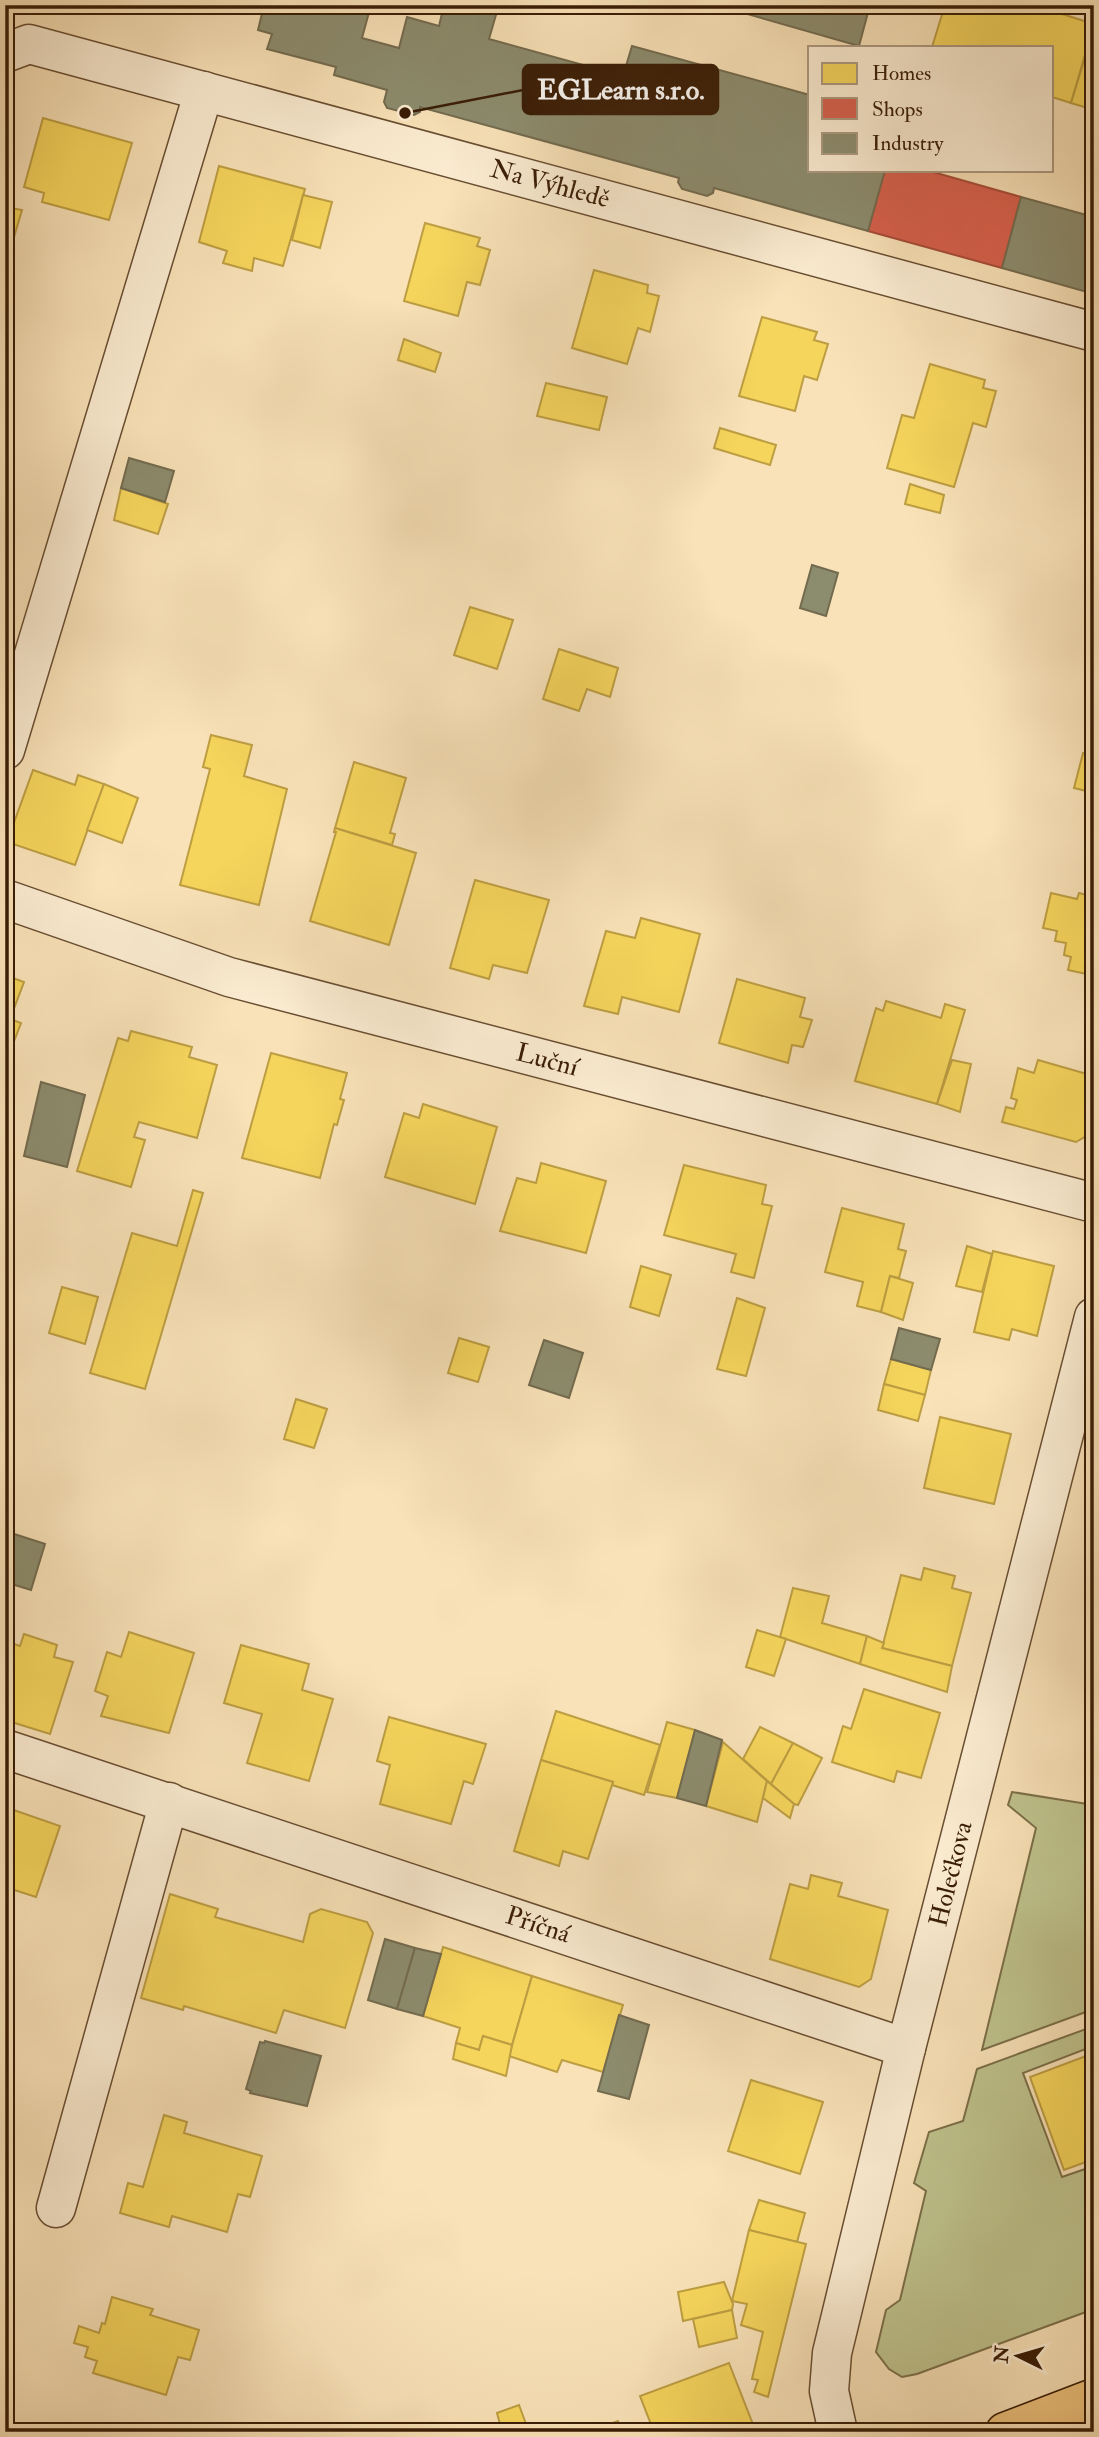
<svg xmlns="http://www.w3.org/2000/svg" width="1099" height="2437" viewBox="0 0 1099 2437" font-family="'IM FELL Double Pica',serif">
<rect width="100%" height="100%" fill="#f9e2b8"/>
<filter id="stains"><feTurbulence type="fractalNoise" baseFrequency=".00286" numOctaves="4"/><feColorMatrix values="0 0 0 0 .2 0 0 0 0 .09 0 0 0 0 .02 0 0 0 .5 -.17"/></filter>
<radialGradient id="worn" r=".72"><stop offset=".6" stop-color="#630" stop-opacity="0"/><stop offset="1" stop-color="#630" stop-opacity=".3"/></radialGradient>
<g fill="#bfc38e" stroke="#7c704a" stroke-width="2">
<polygon points="1012,1792 1094,1805 1094,2009 982,2050 1036,1828 1008,1805"/>
<polygon points="1086,2029 1091,2047 1023,2073 1062,2177 1094,2166 1094,2309 917,2374 902,2377 889,2369 876,2352 886,2310 900,2300 926,2191 914,2183 929,2132 963,2121 977,2069"/>
</g>
<g fill="#f6d55c" stroke="#bd9e42" stroke-width="2">
<polygon points="945,5 1033,5 1094,24 1071,103 1052,97 1052,47 932,47"/>
<polygon points="1061,5 1094,5 1094,14"/>
<polygon points="1094,28 1094,110 1071,103"/>
<polygon points="43,118 132,143 109,220 42,202 44,193 24,187"/>
<polygon points="219,166 305,189 283,266 254,258 252,271 223,263 227,251 199,242"/>
<polygon points="303,195 332,202 320,248 292,240"/>
<polygon points="5,207 22,210 7,261 5,260"/>
<polygon points="425,223 480,238 477,246 490,250 480,285 467,282 458,316 404,301"/>
<polygon points="594,270 648,285 647,293 659,296 650,332 638,328 627,364 572,348"/>
<polygon points="762,317 817,332 814,340 828,344 817,380 804,376 795,411 739,396"/>
<polygon points="404,339 441,353 435,372 398,360"/>
<polygon points="930,364 985,380 983,388 996,391 986,427 973,423 954,487 887,468 902,415 914,418"/>
<polygon points="546,383 607,397 599,430 537,416"/>
<polygon points="720,428 776,445 770,465 714,448"/>
<polygon points="910,484 944,495 940,513 905,504"/>
<polygon points="121,488 168,504 158,534 114,520"/>
<polygon points="470,607 513,620 497,669 454,655"/>
<polygon points="559,649 618,668 610,697 587,689 579,711 543,699"/>
<polygon points="211,735 252,745 244,776 287,789 259,905 180,885 210,769 203,767"/>
<polygon points="1083,753 1094,756 1094,793 1074,788"/>
<polygon points="354,762 406,778 390,833 395,834 392,845 335,828"/>
<polygon points="33,770 75,785 78,775 104,784 75,865 7,842"/>
<polygon points="104,784 138,798 122,843 87,830"/>
<polygon points="335,828 416,853 389,945 310,921 336,832 334,832"/>
<polygon points="475,880 549,900 527,973 493,965 489,979 450,968"/>
<polygon points="1051,893 1077,899 1079,893 1094,897 1094,965 1091,975 1068,970 1071,957 1064,955 1066,943 1055,941 1057,931 1043,928"/>
<polygon points="641,918 700,934 679,1012 622,997 618,1014 584,1006 606,931 635,938"/>
<polygon points="5,975 24,982 10,1019 21,1023 5,1065"/>
<polygon points="737,979 805,998 800,1017 812,1020 803,1047 792,1045 788,1063 719,1043"/>
<polygon points="886,1001 941,1018 945,1004 965,1010 937,1104 855,1081 876,1008 883,1011"/>
<polygon points="131,1031 192,1047 189,1057 217,1065 197,1138 139,1122 134,1137 145,1140 131,1187 77,1171 118,1038 128,1041"/>
<polygon points="271,1053 347,1073 340,1099 344,1100 337,1125 334,1124 320,1178 242,1158"/>
<polygon points="952,1060 971,1064 960,1112 937,1104"/>
<polygon points="1038,1060 1094,1076 1094,1116 1088,1135 1076,1142 1002,1122 1006,1107 1014,1109 1017,1100 1011,1098 1018,1068 1034,1073"/>
<polygon points="423,1104 497,1127 475,1204 385,1177 404,1113 419,1118"/>
<polygon points="541,1163 606,1181 586,1253 500,1231 517,1178 536,1183"/>
<polygon points="684,1165 766,1185 762,1204 772,1206 754,1278 731,1272 736,1254 664,1235"/>
<polygon points="193,1190 203,1193 145,1389 90,1373 132,1233 177,1246"/>
<polygon points="842,1208 904,1224 898,1249 906,1251 899,1278 890,1276 881,1312 857,1306 863,1282 825,1272"/>
<polygon points="967,1246 992,1254 982,1292 956,1286"/>
<polygon points="993,1251 1054,1266 1037,1336 1012,1329 1009,1340 974,1332"/>
<polygon points="641,1266 671,1275 659,1316 630,1307"/>
<polygon points="890,1276 913,1283 903,1320 881,1312"/>
<polygon points="62,1287 98,1297 85,1344 49,1333"/>
<polygon points="737,1298 765,1308 746,1376 717,1369"/>
<polygon points="459,1338 489,1347 478,1382 448,1373"/>
<polygon points="891,1359 931,1370 925,1395 884,1384"/>
<polygon points="884,1384 925,1395 918,1421 878,1410"/>
<polygon points="296,1399 327,1409 314,1448 284,1439"/>
<polygon points="940,1417 1011,1434 994,1504 924,1488"/>
<polygon points="924,1568 955,1576 952,1588 971,1593 952,1666 882,1648 901,1575 921,1580"/>
<polygon points="793,1588 829,1596 822,1623 867,1636 860,1664 780,1637"/>
<polygon points="757,1630 786,1639 774,1676 746,1667"/>
<polygon points="129,1632 194,1653 169,1733 101,1716 108,1696 95,1691 107,1652 121,1657"/>
<polygon points="24,1634 57,1645 54,1657 73,1662 50,1734 5,1720 5,1641 20,1646"/>
<polygon points="867,1636 884,1643 882,1648 952,1666 947,1692 860,1664"/>
<polygon points="241,1645 309,1664 302,1690 333,1699 309,1781 247,1763 262,1714 224,1703"/>
<polygon points="864,1689 940,1713 921,1778 897,1771 894,1782 832,1762 843,1726 851,1729"/>
<polygon points="556,1711 660,1745 644,1795 612,1785 613,1782 541,1760"/>
<polygon points="389,1717 486,1744 473,1784 464,1781 451,1824 380,1804 390,1765 377,1761"/>
<polygon points="667,1722 695,1730 677,1798 647,1792"/>
<polygon points="760,1727 793,1743 771,1784 743,1759"/>
<polygon points="723,1742 767,1781 757,1822 706,1806"/>
<polygon points="793,1743 822,1758 798,1805 794,1804 771,1784"/>
<polygon points="541,1760 613,1782 588,1859 563,1851 559,1866 514,1851"/>
<polygon points="767,1781 794,1804 790,1818 763,1798"/>
<polygon points="5,1807 60,1826 36,1897 5,1887"/>
<polygon points="811,1875 842,1883 838,1896 888,1910 871,1979 859,1987 770,1959 790,1884 808,1889"/>
<polygon points="170,1894 218,1909 215,1917 303,1942 310,1914 321,1909 367,1922 373,1933 345,2028 284,2010 276,2033 184,2006 183,2010 141,1998"/>
<polygon points="443,1947 532,1976 512,2045 483,2036 479,2050 456,2043 460,2028 423,2016"/>
<polygon points="532,1976 623,2005 603,2072 562,2060 557,2072 509,2056"/>
<polygon points="483,2036 512,2045 506,2076 453,2059 456,2043 479,2050"/>
<polygon points="1094,2053 1094,2159 1064,2170 1030,2077"/>
<polygon points="751,2080 823,2102 800,2174 728,2151"/>
<polygon points="164,2115 187,2122 184,2133 262,2156 250,2197 238,2194 227,2232 172,2216 169,2227 120,2213 128,2183 143,2187"/>
<polygon points="759,2200 805,2213 797,2242 749,2230"/>
<polygon points="749,2230 806,2244 768,2397 754,2392 758,2380 752,2379 763,2332 741,2325 747,2304 732,2301"/>
<polygon points="724,2282 733,2304 732,2310 683,2321 678,2292"/>
<polygon points="112,2297 153,2309 150,2315 199,2330 190,2360 178,2357 166,2395 93,2373 97,2361 85,2357 88,2347 74,2343 79,2326 99,2333 102,2323 105,2324"/>
<polygon points="732,2310 737,2338 699,2347 693,2319"/>
<polygon points="729,2363 756,2432 654,2432 640,2396"/>
<polygon points="519,2405 529,2432 502,2432 497,2413"/>
<polygon points="5,2421 40,2432 5,2432"/>
<polygon points="618,2421 622,2432 588,2432"/>
</g>
<polygon fill="#d6604d" stroke="#a74c38" stroke-width="2" points="885,170 926,170 1021,197 1002,268 868,231"/>
<g fill="#8c8c6e" stroke="#736b4f" stroke-width="2">
<polygon points="264,5 371,5 362,38 399,48 407,17 439,26 444,5 487,5 498,8 489,39 623,76 632,46 810,95 810,170 885,170 868,231 714,188 713,193 707,196 682,189 678,182 679,178 420,107 420,112 414,115 387,108 384,102 387,90 334,75 336,67 267,49 272,34 258,30"/>
<polygon points="716,5 870,5 859,46"/>
<polygon points="1021,197 1094,217 1094,294 1002,268"/>
<polygon points="129,458 174,471 165,502 121,488"/>
<polygon points="812,565 838,573 826,616 800,608"/>
<polygon points="41,1082 85,1095 67,1167 24,1156"/>
<polygon points="899,1328 940,1339 931,1370 891,1359"/>
<polygon points="544,1340 583,1353 569,1398 529,1385"/>
<polygon points="5,1531 45,1544 31,1590 5,1582"/>
<polygon points="695,1730 722,1740 706,1806 677,1798"/>
<polygon points="385,1939 415,1948 397,2009 368,2000"/>
<polygon points="415,1948 441,1954 423,2016 397,2009"/>
<polygon points="619,2015 649,2025 629,2099 598,2091"/>
<polygon points="265,2041 321,2056 307,2106 250,2093 251,2091 246,2089 260,2042 264,2043"/>
</g>
<g fill="none" stroke-linecap="round" stroke-linejoin="round">
<defs>
<g id="minor">
<polyline points="5,53 29,44 1094,332"/>
<polyline points="5,750 204,91"/>
<polyline points="5,899 229,977 1094,1203"/>
<polyline points="5,1749 906,2048"/>
<polyline points="56,2208 169,1802"/>
<polyline points="838,2432 829,2391 832,2353 906,2048 1094,1317"/>
</g>
<polyline id="major" points="1005,2432 1094,2398"/>
</defs>
<use href="#minor" stroke="#694e32" stroke-width="41"/>
<use href="#major" stroke="#391d06" stroke-width="41"/>
<use href="#minor" stroke="#fbecd1" stroke-width="38"/>
<use href="#major" stroke="#ecc17c" stroke-width="38"/>
</g>
<g text-anchor="middle" dominant-baseline="central" stroke-width="7" stroke-linejoin="round" paint-order="stroke">
<g font-size="26" fill="#391d06" stroke="#fbecd1">
<text transform="translate(550 184) rotate(15)">Na Výhledě</text>
<text transform="translate(547 1060) rotate(15)">Luční</text>
<text transform="translate(951 1874) rotate(-76)">Holečkova</text>
<text transform="translate(538 1925) rotate(18)">Příčná</text>
</g>
</g>
<path fill="none" stroke="#391d06" stroke-width="2.5" d="M405 113L523 90"/>
<circle fill="#391d06" stroke="#fbecd1" stroke-width="2.5" cx="405" cy="113" r="7"/>
<rect fill="#391d06" stroke="#391d06" stroke-width="2.5" x="523" y="65" width="195" height="49" rx="7"/>
<g font-size="28" text-anchor="middle" font-weight="bold" fill="#fff">
<text x="621" y="99">EGLearn s.r.o.</text>
</g>
<rect width="1099" height="2437" fill="none" stroke="#f9e2b8" stroke-width="28"/>
<rect x="7" y="7" width="1085" height="2423" fill="none" stroke="#391d06" stroke-width="3.5"/>
<rect x="14" y="14" width="1071" height="2409" fill="none" stroke="#391d06" stroke-width="2"/>
<rect x="808" y="46" width="245" height="126" fill="#fbecd1" stroke="#ad9980" stroke-width="2"/>
<rect x="822" y="63" width="35" height="21" fill="#f6d55c" stroke="#ad9980" stroke-width="2"/>
<text x="872" y="80" font-size="21" fill="#391d06">Homes</text>
<rect x="822" y="98" width="35" height="21" fill="#d6604d" stroke="#ad9980" stroke-width="2"/>
<text x="872" y="116" font-size="21" fill="#391d06">Shops</text>
<rect x="822" y="133" width="35" height="21" fill="#8c8c6e" stroke="#ad9980" stroke-width="2"/>
<text x="872" y="150" font-size="21" fill="#391d06">Industry</text>
<g transform="translate(1018 2356) rotate(275)" stroke="#fbecd1" stroke-width="5" paint-order="stroke">
<path d="M0-5L12 26L0 18L-12 26Z" fill="#391d06"/>
<text y="-10" font-size="19" font-weight="bold" text-anchor="middle" fill="#391d06">N</text>
</g>
<rect width="100%" height="100%" filter="url(#stains)"/>
<rect width="100%" height="100%" fill="url(#worn)"/>
</svg>
